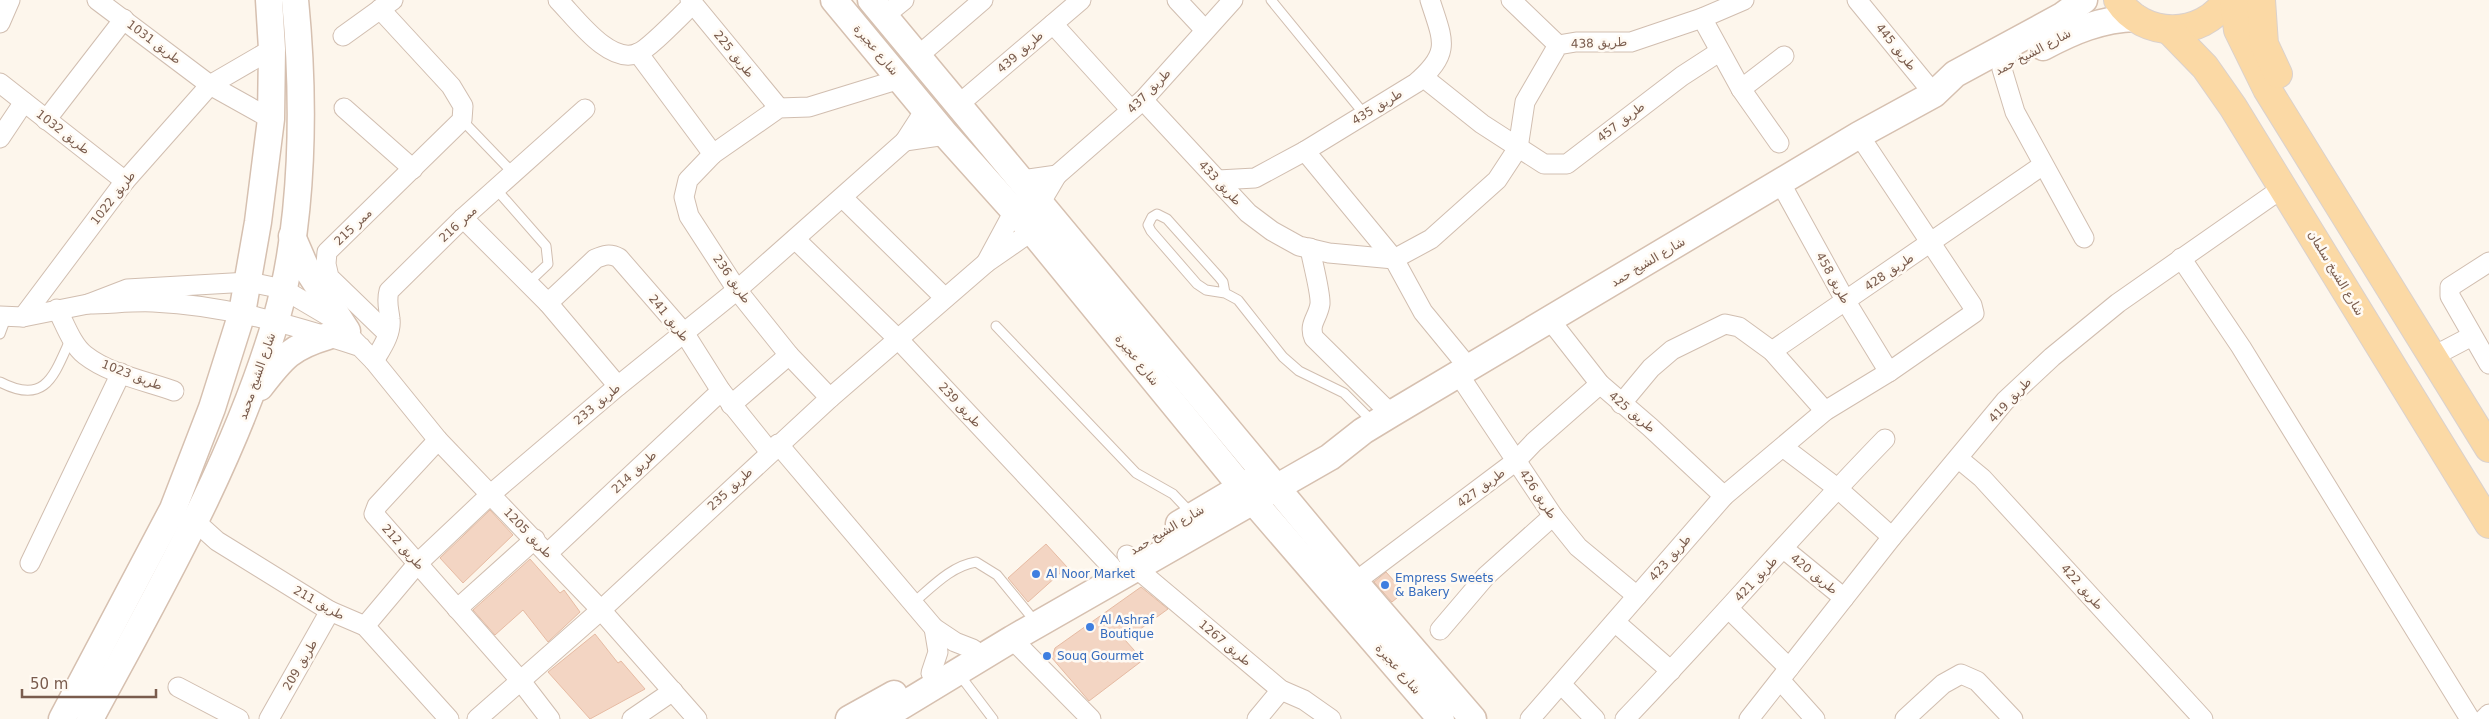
<svg xmlns="http://www.w3.org/2000/svg" width="2489" height="719" viewBox="0 0 2489 719" font-family="'DejaVu Sans','Noto Naskh Arabic',sans-serif">
<rect width="100%" height="100%" fill="#fdf6ec"/>
<g fill="#f3d5c3" stroke="#e6bba3">
<polygon points="490,510 513,535 463,583 440,558"/>
<polygon points="1046,544 1067,567 1028,602 1008,578"/>
<polygon points="530,559 560,593 564,590 580,612 548,642 523,610 495,635 473,610"/>
<polygon points="1386,572 1404,592 1392,602 1374,582"/>
<polygon points="1141,587 1168,609 1125,640 1143,660 1089,701 1052,658 1055,648"/>
<polygon points="595,634 618,663 621,661 645,689 590,719 548,672"/>
</g>
<g fill="none" stroke-linecap="round" stroke-linejoin="round">
<defs>
<g id="lane">
<polyline points="1271,0 1365,115"/>
<polyline points="462,120 513,173"/>
<polyline points="496,189 546,246 548,264 528,283"/>
<polyline points="1225,293 1223,282 1219,277 1167,219 1157,214 1152,217 1148,225 1151,231 1197,284 1206,290 1225,293 1238,300 1283,357 1299,371 1344,393 1373,422"/>
<polyline points="996,326 1136,473 1173,494 1191,513"/>
<polyline points="0,334 6,318"/>
<path d="M0 382C46 406 54 375 71 338"/>
<path d="M913 603C932 587 951 566 976 562L997 575 1029 614"/>
<polyline points="959,674 993,719"/>
</g>
<g id="street">
<path d="M558 0C575 17 610 66 638 53 649 49 682 14 693 4"/>
<polyline points="690,0 779,108"/>
<polyline points="1177,0 1205,30"/>
<polyline points="1511,0 1558,45"/>
<polyline points="1857,0 1934,94"/>
<polyline points="380,9 451,86 463,106 462,120 327,252 326,264 329,277 388,334"/>
<polyline points="884,16 904,0"/>
<polyline points="1702,18 1741,89 1779,143"/>
<polyline points="0,23 10,0"/>
<polyline points="1053,24 1131,110"/>
<polyline points="343,36 393,0"/>
<polyline points="2012,43 2002,69 2015,112 2084,238"/>
<polyline points="638,53 713,154"/>
<polyline points="918,56 983,0"/>
<polyline points="1423,77 1482,124 1544,164 1567,164 1682,76 1719,52"/>
<polyline points="0,83 125,181"/>
<polyline points="1741,89 1784,56"/>
<polyline points="1143,100 1248,213 1272,231 1299,246 1329,253 1394,259 1431,239 1497,180 1518,148 1525,102 1558,45 1576,42 1631,42 1702,18 1744,0"/>
<polyline points="958,105 1081,0"/>
<polyline points="344,108 413,169"/>
<polyline points="925,110 905,141 946,135"/>
<polyline points="271,119 210,85 272,49"/>
<polyline points="46,120 124,19"/>
<polyline points="0,138 24,102"/>
<polyline points="1305,151 1394,259 1423,312 1469,368"/>
<polyline points="1057,175 1143,100 1233,0"/>
<polyline points="1022,180 1057,175 1041,202"/>
<path d="M1218 180 1255 178 1305 151 1416 83C1452 52 1443 41 1430 0"/>
<polyline points="1780,182 1845,300 1889,372"/>
<polyline points="843,198 945,298"/>
<polyline points="1014,211 986,263 1032,231"/>
<polyline points="463,218 548,303 618,386"/>
<polyline points="795,239 898,339 1110,565 1119,577"/>
<path d="M1310 248C1312 261 1321 293 1320 304 1318 318 1308 324 1314 338L1391 414"/>
<polyline points="2181,258 2241,347 2470,719"/>
<polyline points="2489,262 2450,287 2450,296 2489,364"/>
<path d="M548 303 595 259C604 255 610 253 619 258L685 334 721 391 770 452"/>
<path d="M57 309C65 324 72 345 85 355 109 374 146 381 174 391"/>
<polyline points="0,316 23,317 88,304"/>
<polyline points="23,317 125,181 210,85 97,0"/>
<polyline points="1550,320 1600,384 1650,427 1724,496"/>
<path d="M361 347C293 325 225 305 153 302 132 301 109 304 88 304L127 289 249 282 283 289 332 318 374 361 438 440 601 610 697 719"/>
<polyline points="1772,351 2043,165"/>
<polyline points="2432,357 2472,336"/>
<path d="M374 361C381 349 392 334 390 319 389 309 386 302 389 291L463 218 585 109"/>
<polyline points="1459,375 1553,516 1578,547 1637,596"/>
<polyline points="830,398 789,355 737,290 689,216 684,197 688,180 713,154 779,108 809,107 900,79"/>
<polyline points="1621,404 1651,368 1672,350 1725,324 1739,327 1772,351 1825,411"/>
<polyline points="731,405 789,355"/>
<polyline points="438,440 377,506 374,514 520,680 550,719"/>
<polyline points="778,444 934,628"/>
<polyline points="1783,447 1837,488 1892,537"/>
<polyline points="1959,459 1982,478 2203,719"/>
<polyline points="196,522 217,541 330,611 365,626 449,719"/>
<polyline points="1784,549 1844,598"/>
<polyline points="548,553 721,391"/>
<polyline points="1127,555 1136,568 1281,690 1304,700 1331,719"/>
<polyline points="30,563 121,373"/>
<polyline points="1355,582 1516,461 1534,442 1600,384"/>
<polyline points="457,609 535,539"/>
<polyline points="1729,609 1789,668"/>
<polyline points="1615,622 1671,671"/>
<polyline points="365,626 418,563 491,494 618,386 737,290 905,141"/>
<polyline points="1440,630 1486,576 1553,516"/>
<polyline points="1012,639 1091,719"/>
<polyline points="931,673 938,652 934,628 955,642 973,649"/>
<polyline points="1780,680 1815,719"/>
<polyline points="1561,684 1595,719"/>
<polyline points="178,687 239,719"/>
<polyline points="269,719 330,611"/>
<polyline points="477,719 601,610 830,398 986,263"/>
<polyline points="632,719 673,691"/>
<polyline points="1257,719 1281,690"/>
<polyline points="1530,719 1724,496 1825,411 1889,372 1974,313 1972,305 1859,135"/>
<path d="M1625 719C1714 627 1796 530 1885 439"/>
<polyline points="1749,719 1892,537 2005,401 2052,357 2118,303 2284,187"/>
<polyline points="1905,719 1943,684 1961,674 1977,681 2013,719"/>
<polyline points="2484,719 2489,714"/>
</g>
<g id="secondary">
<polyline points="834,0 946,135 1032,231 1253,501 1441,719"/>
<polyline points="871,0 1355,582 1473,719"/>
<path d="M2043 47C2073 31 2101 19 2136 18"/>
<polyline points="292,236 305,266 347,331"/>
<path d="M260 387C283 357 291 347 328 336"/>
<polyline points="1179,524 1255,479"/>
<polyline points="62,719 173,509 212,408 242,313 258,222 271,119 272,49 269,0"/>
<path d="M90 719C160 589 234 462 276 320 304 221 305 101 295 0"/>
<polyline points="849,719 894,694"/>
<polyline points="880,719 1012,639 1330,457 1363,431 1391,414 1859,135 1934,94 1955,74 2062,16 2084,0"/>
</g>
<g id="primary">
<path d="M2118 0C2143 39 2202 39 2227 0"/>
<polyline points="2234,0 2238,30 2267,89 2489,448"/>
<polyline points="2261,0 2264,44 2278,74"/>
<polyline points="2170,31 2205,67 2233,107 2489,524"/>
</g>
</defs>
<use href="#lane" stroke="#d1beb0" stroke-width="11"/>
<use href="#street" stroke="#d1beb0" stroke-width="21"/>
<use href="#secondary" stroke="#d6c0b0" stroke-width="29"/>
<use href="#primary" stroke="#dad1cd" stroke-width="30"/>
<use href="#lane" stroke="#fff" stroke-width="9"/>
<use href="#street" stroke="#fff" stroke-width="19"/>
<use href="#secondary" stroke="#fff" stroke-width="26"/>
<use href="#primary" stroke="#fbd9a5" stroke-width="28"/>
</g>
<g fill="#3f7fe0" stroke="#fffaf3" stroke-width="2">
<circle cx="1036" cy="574" r="5"/>
<circle cx="1385" cy="585" r="5"/>
<circle cx="1090" cy="627" r="5"/>
<circle cx="1047" cy="656" r="5"/>
</g>
<g text-anchor="middle" dominant-baseline="central" stroke-width="5" stroke-linejoin="round" paint-order="stroke">
<g font-size="12" fill="#7a5c4d" stroke="#fffaf3">
<text transform="translate(154 42) rotate(37)">طريق 1031</text>
<text transform="translate(1599 43) rotate(-2)">طريق 438</text>
<text transform="translate(1896 47) rotate(51)">طريق 445</text>
<text transform="translate(876 50) rotate(50)">شارع عجيرة</text>
<text transform="translate(1020 52) rotate(-41)">طريق 439</text>
<text transform="translate(2033 52) rotate(-28)">شارع الشيخ حمد</text>
<text transform="translate(734 54) rotate(51)">طريق 225</text>
<text transform="translate(1149 91) rotate(-46)">طريق 437</text>
<text transform="translate(1377 107) rotate(-31)">طريق 435</text>
<text transform="translate(1621 122) rotate(-38)">طريق 457</text>
<text transform="translate(63 132) rotate(38)">طريق 1032</text>
<text transform="translate(1220 183) rotate(47)">طريق 433</text>
<text transform="translate(113 198) rotate(-52)">طريق 1022</text>
<text transform="translate(458 224) rotate(-43)">ممر 216</text>
<text transform="translate(353 227) rotate(-44)">ممر 215</text>
<text transform="translate(1648 262) rotate(-31)">شارع الشيخ حمد</text>
<text transform="translate(1889 272) rotate(-34)">طريق 428</text>
<text transform="translate(2336 273) rotate(59)">شارع الشيخ سلمان</text>
<text transform="translate(1833 278) rotate(61)">طريق 458</text>
<text transform="translate(732 279) rotate(55)">طريق 236</text>
<text transform="translate(669 318) rotate(51)">طريق 241</text>
<text transform="translate(1137 360) rotate(51)">شارع عجيرة</text>
<text transform="translate(132 375) rotate(21)">طريق 1023</text>
<text transform="translate(257 376) rotate(-71)">شارع الشيخ محمد</text>
<text transform="translate(2010 400) rotate(-47)">طريق 419</text>
<text transform="translate(597 404) rotate(-40)">طريق 233</text>
<text transform="translate(960 405) rotate(47)">طريق 239</text>
<text transform="translate(1632 412) rotate(40)">طريق 425</text>
<text transform="translate(634 472) rotate(-43)">طريق 214</text>
<text transform="translate(1481 488) rotate(-37)">طريق 427</text>
<text transform="translate(730 489) rotate(-43)">طريق 235</text>
<text transform="translate(1538 494) rotate(56)">طريق 426</text>
<text transform="translate(1167 530) rotate(-31)">شارع الشيخ حمد</text>
<text transform="translate(528 533) rotate(46)">طريق 1205</text>
<text transform="translate(403 547) rotate(48)">طريق 212</text>
<text transform="translate(1670 558) rotate(-49)">طريق 423</text>
<text transform="translate(1814 574) rotate(39)">طريق 420</text>
<text transform="translate(1756 579) rotate(-47)">طريق 421</text>
<text transform="translate(2082 587) rotate(48)">طريق 422</text>
<text transform="translate(319 603) rotate(29)">طريق 211</text>
<text transform="translate(1225 643) rotate(40)">طريق 1267</text>
<text transform="translate(300 665) rotate(-60)">طريق 209</text>
<text transform="translate(1398 669) rotate(49)">شارع عجيرة</text>
</g>
<g font-size="12" fill="#366cbe" stroke="#fffaf3" text-anchor="start">
<text x="1046" y="574">Al Noor Market</text>
<text x="1395" y="578">Empress Sweets<tspan x="1395" dy="14">&amp; Bakery</tspan></text>
<text x="1100" y="620">Al Ashraf<tspan x="1100" dy="14">Boutique</tspan></text>
<text x="1057" y="656">Souq Gourmet</text>
</g>
</g>
<path d="M22 689v8h134v-8" fill="none" stroke="#7a5c4d" stroke-width="2.5"/>
<text x="30" y="689" font-size="15" fill="#7a5c4d" stroke="#fffaf3" stroke-width="4" paint-order="stroke">50 m</text>
</svg>
